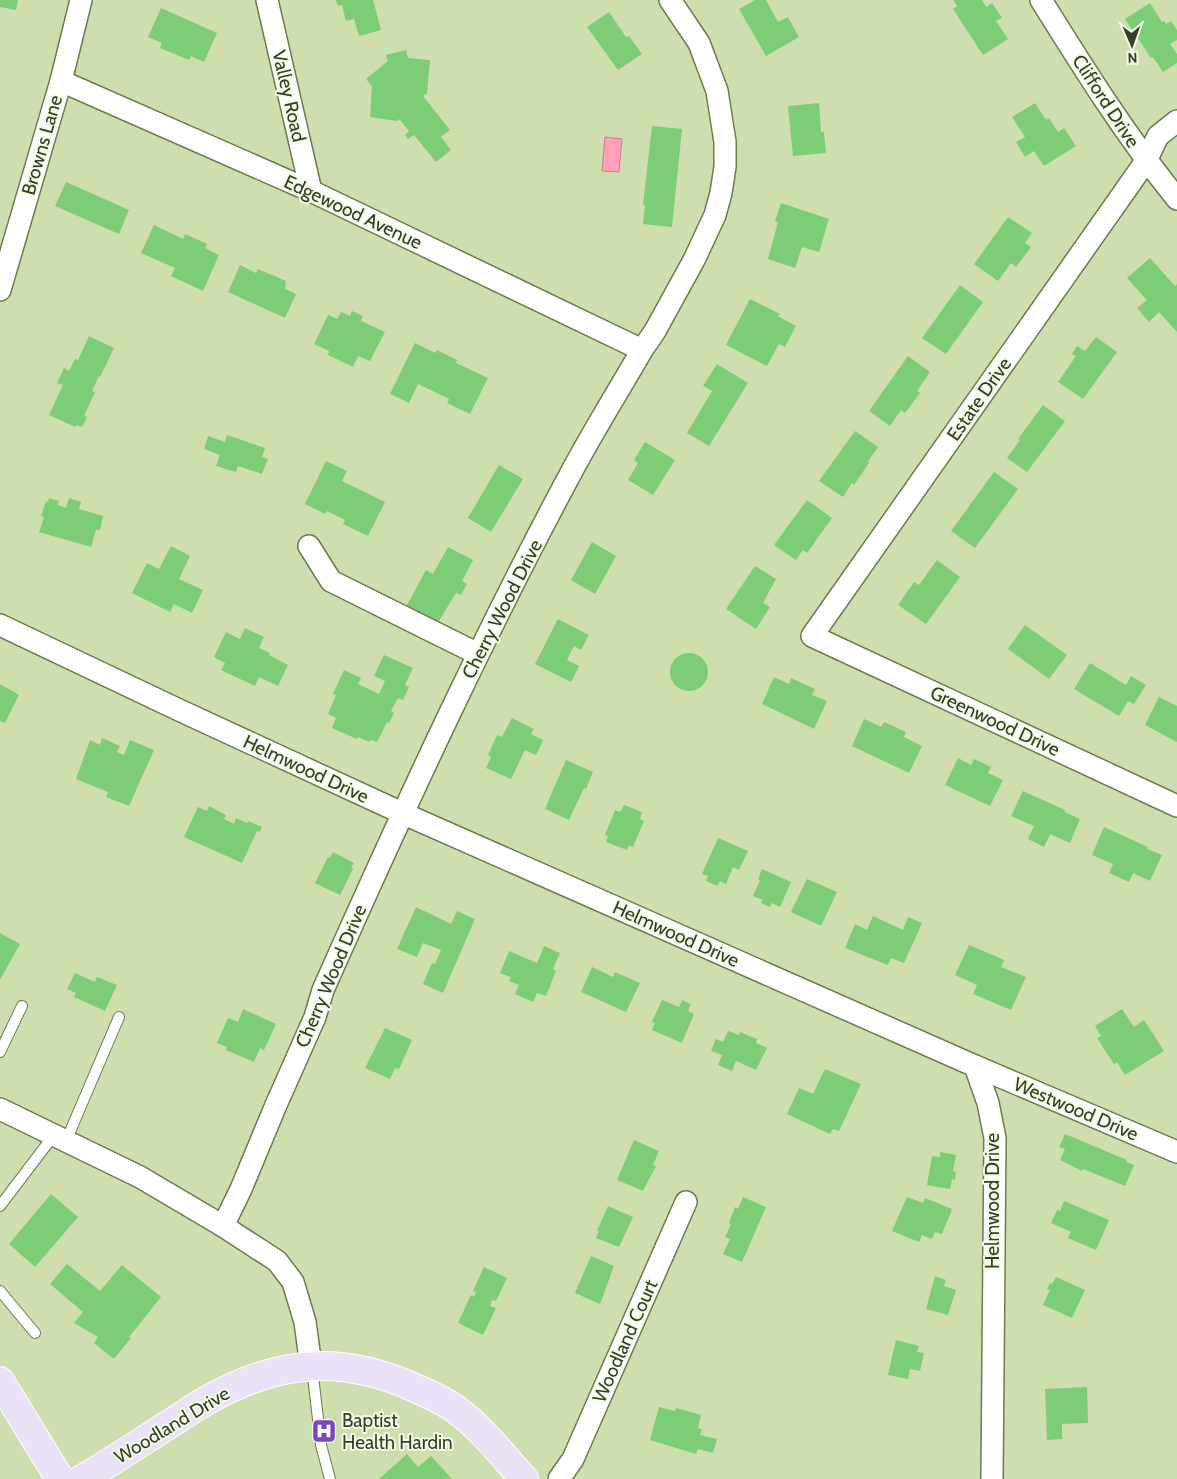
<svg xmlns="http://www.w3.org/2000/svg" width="1177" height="1479" viewBox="0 0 1177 1479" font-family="Cabin,sans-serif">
<rect width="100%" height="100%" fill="#cfdeaf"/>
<polygon fill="#fea0b9" stroke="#c2828e" points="605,137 622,139 619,172 602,171"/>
<g fill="#7ccd76">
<polygon points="0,0 18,0 16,10 0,7"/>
<polygon points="336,0 373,0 381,30 359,36 354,19 346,21 342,5 338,6"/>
<polygon points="755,0 766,0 778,22 788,17 799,37 766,56 739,9"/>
<polygon points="953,0 982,0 986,7 992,3 1002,18 996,21 1008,39 983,55 953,9 957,6"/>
<polygon points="1150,3 1162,22 1164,21 1166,24 1171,21 1177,30 1177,40 1170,44 1177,54 1177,63 1163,72 1153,57 1151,58 1125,19"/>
<polygon points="161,8 217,33 204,62 191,56 189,60 160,48 162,43 148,37"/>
<polygon points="609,12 626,37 629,36 642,54 618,70 587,27"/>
<polygon points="406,50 408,58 430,60 427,93 423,96 450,130 441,137 451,150 436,162 414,135 408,139 405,135 409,131 399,119 397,121 370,117 372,86 366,79 388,61 386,55"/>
<polygon points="819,103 821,132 824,132 826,153 793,156 788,106"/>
<polygon points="1035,103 1046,120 1049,118 1058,132 1064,128 1076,146 1044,166 1034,151 1025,157 1016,142 1025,137 1012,117"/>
<polygon points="652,126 682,129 672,227 643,224 645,205 643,205"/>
<polygon points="66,182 129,210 119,234 55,206"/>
<polygon points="781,203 829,219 819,252 802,247 795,268 768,259 778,222 775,221"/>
<polygon points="1008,217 1032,233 1025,243 1031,247 1016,267 1011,263 998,281 974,264"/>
<polygon points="154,225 183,239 185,234 207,244 205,248 219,255 203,291 171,276 175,268 141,253"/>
<polygon points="1150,258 1175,286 1177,284 1177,332 1159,312 1149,322 1137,308 1147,300 1127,278"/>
<polygon points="240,265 256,273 258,269 286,281 285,289 296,294 285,318 228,292"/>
<polygon points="960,285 983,302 946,354 922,338"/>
<polygon points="750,299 780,314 778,316 796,326 785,347 779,344 767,366 726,345"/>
<polygon points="352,311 363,316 361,321 385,332 370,361 358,356 353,367 328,355 329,351 314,344 328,315 337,319 341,312 350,316"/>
<polygon points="89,336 114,348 100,377 99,376 92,391 95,392 84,416 87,417 82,427 76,425 75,427 49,415 63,385 57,383 64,368 69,371 75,359 78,360"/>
<polygon points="1096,337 1117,352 1083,399 1058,382 1076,356 1072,354 1077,346 1085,351"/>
<polygon points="415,343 435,353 437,350 457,360 456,363 488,378 470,414 447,403 449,399 418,384 409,403 390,394"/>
<polygon points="908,356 930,372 917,391 920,393 905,413 901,410 890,426 869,411"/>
<polygon points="717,364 748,383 709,446 687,433 712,391 703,386"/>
<polygon points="1043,405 1065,421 1027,472 1007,458 1020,440 1018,439"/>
<polygon points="855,431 878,447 868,461 869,463 854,485 852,483 843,497 819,481"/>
<polygon points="227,435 265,448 262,457 268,459 262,474 238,466 236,472 216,466 220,455 204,449 208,436 225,442"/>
<polygon points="645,442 675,460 653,495 628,480 638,463 634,460"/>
<polygon points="326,461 347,471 342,481 385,502 368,536 343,524 345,520 327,511 325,514 305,504"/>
<polygon points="499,465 523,479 491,532 468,518"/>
<polygon points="994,472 1018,489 975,548 951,531"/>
<polygon points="49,498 59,501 58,505 66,508 69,498 81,502 79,509 103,516 100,530 96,530 91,547 39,532 44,517 41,516 46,501 48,502"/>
<polygon points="807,500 832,518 807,553 803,550 796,560 774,545"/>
<polygon points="592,542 616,556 595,594 571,580"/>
<polygon points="171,546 190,556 179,579 203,590 192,613 174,604 170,612 132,593 147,563 159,569"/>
<polygon points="448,547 473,560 462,581 467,584 461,595 456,593 437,624 406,607 426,570 433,574"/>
<polygon points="937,560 960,577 926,624 898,605 914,582 919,585"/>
<polygon points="755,566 776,579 763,603 770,607 756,629 726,609"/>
<polygon points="558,619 589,635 581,650 574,646 567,660 579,666 571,682 535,664"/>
<polygon points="1025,625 1067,655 1049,679 1008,649"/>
<polygon points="245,628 264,637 259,648 270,653 269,655 288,665 278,686 259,677 255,686 221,670 225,663 214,657 226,632 240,639"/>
<circle cx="689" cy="672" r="19"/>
<polygon points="384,655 413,668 405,685 409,687 403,700 398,698 391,711 394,713 389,723 387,722 377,742 371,740 370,742 358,737 357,739 332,728 336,718 328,714 336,695 333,694 344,670 361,678 358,684 379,694 385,681 374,676"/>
<polygon points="1090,663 1126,685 1131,676 1146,685 1134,704 1128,701 1119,716 1074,689"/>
<polygon points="774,677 789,684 791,678 815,689 812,695 827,701 814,729 762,704"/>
<polygon points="0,684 19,695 5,723 0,721"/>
<polygon points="1159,697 1177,706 1177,742 1145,725"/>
<polygon points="512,718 534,729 531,734 543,740 536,755 525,750 511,779 486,768 491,757 488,755 497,735 502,737"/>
<polygon points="864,719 881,727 884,722 906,732 904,737 922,746 909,773 852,746"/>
<polygon points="102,738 120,746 117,752 124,755 130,740 154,750 129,806 106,797 108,792 76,779 90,740 100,745"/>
<polygon points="958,758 971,765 974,759 991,767 988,773 1003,780 990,806 945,785"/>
<polygon points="566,760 593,772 586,789 584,788 569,820 545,809"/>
<polygon points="1023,791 1065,810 1065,812 1080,819 1070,843 1050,834 1044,847 1028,839 1034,826 1011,816"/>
<polygon points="624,805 642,812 640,819 644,821 633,847 629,845 627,850 606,842 608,836 605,835 615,810 620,812"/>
<polygon points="209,806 226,815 224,819 234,824 236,818 247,823 248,821 262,827 260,832 257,831 242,863 184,837 198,807 207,811"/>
<polygon points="1104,827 1148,847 1147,849 1162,855 1150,881 1133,873 1129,882 1109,873 1113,864 1092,855"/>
<polygon points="718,838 748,851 739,870 733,867 726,884 720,881 717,886 706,881 708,876 702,874"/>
<polygon points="333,852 354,863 351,868 353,869 340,895 315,883 328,857 330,858"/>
<polygon points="762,869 791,882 780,907 772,903 770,907 761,903 763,900 753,896 760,880 758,879"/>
<polygon points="807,879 837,892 821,926 791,912"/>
<polygon points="416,907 451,924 457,911 475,919 443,993 423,984 432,963 435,964 441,950 423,943 417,957 397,949"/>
<polygon points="873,916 903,930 908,917 922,923 904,963 891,958 888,965 845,948 855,924 867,930"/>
<polygon points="0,933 20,944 0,980"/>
<polygon points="969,945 1004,960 1001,967 1026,977 1011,1010 973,994 977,985 955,975"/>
<polygon points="544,946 560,953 553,969 556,971 546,996 537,993 533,1002 515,994 519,985 509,981 511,977 500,973 509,951 537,963"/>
<polygon points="592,967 613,977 615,972 640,983 626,1012 581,992"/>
<polygon points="75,973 95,982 97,977 117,985 105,1011 74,997 76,993 67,989"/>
<polygon points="662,1000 679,1007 682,1000 691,1004 688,1011 694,1014 682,1043 652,1030 655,1023 652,1022"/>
<polygon points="243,1009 276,1024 264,1050 260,1048 254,1062 226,1050 227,1047 217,1043 228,1018 238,1022"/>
<polygon points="1122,1009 1134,1027 1144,1020 1164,1051 1125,1075 1117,1062 1114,1064 1097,1038 1101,1036 1095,1026"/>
<polygon points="385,1028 412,1040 399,1069 395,1068 390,1079 365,1068"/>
<polygon points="728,1031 739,1035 740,1032 757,1039 756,1043 767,1048 756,1070 736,1061 732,1071 718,1065 722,1055 711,1051 716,1039 723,1042"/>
<polygon points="825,1069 861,1084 839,1131 833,1129 830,1134 787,1114 799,1088 813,1094"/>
<polygon points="1065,1134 1127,1160 1126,1162 1134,1165 1125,1186 1083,1169 1082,1171 1060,1160 1065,1149 1059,1147"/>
<polygon points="634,1140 659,1151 653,1165 656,1166 643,1191 617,1180"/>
<polygon points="940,1152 956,1155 953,1171 956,1172 955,1180 952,1179 950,1189 927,1185 932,1156 940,1157"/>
<polygon points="51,1194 78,1217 35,1267 9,1244"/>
<polygon points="743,1197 766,1207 742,1262 723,1254 730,1239 725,1237 731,1224 729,1223 735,1207 738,1209"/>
<polygon points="907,1197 923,1203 925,1198 952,1209 942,1234 935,1232 932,1239 922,1235 919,1242 892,1231"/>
<polygon points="1064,1201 1109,1220 1096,1250 1068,1238 1071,1232 1051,1223 1057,1210 1060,1211"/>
<polygon points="608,1206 633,1217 619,1247 596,1238 599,1231 597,1231"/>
<polygon points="591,1256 614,1266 600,1304 575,1293"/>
<polygon points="67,1264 100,1291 122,1265 161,1297 129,1337 131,1338 114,1359 94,1343 98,1337 74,1323 83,1312 50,1284"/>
<polygon points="484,1267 507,1278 496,1301 492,1300 490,1306 496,1308 483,1335 458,1323 471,1295 474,1297 476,1292 473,1291"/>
<polygon points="935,1276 946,1280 944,1286 956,1290 948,1315 926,1309"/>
<polygon points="1056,1277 1085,1290 1072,1318 1043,1305 1050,1290 1047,1289 1050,1283 1052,1284"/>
<polygon points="896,1340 919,1346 917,1352 924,1353 920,1371 910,1369 908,1379 888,1375"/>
<polygon points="1087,1387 1088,1423 1062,1424 1062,1439 1047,1440 1045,1389"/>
<polygon points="659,1407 675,1411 676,1408 701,1415 698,1428 702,1429 700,1435 717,1439 713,1453 698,1449 696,1454 650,1440"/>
<polygon points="407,1454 418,1467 431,1456 452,1479 379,1479"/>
</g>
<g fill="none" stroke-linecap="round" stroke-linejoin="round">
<defs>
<g id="lane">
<polyline points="0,1052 22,1006"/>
<polyline points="66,1141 119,1017"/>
<polyline points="0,1206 54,1135"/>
<polyline points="0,1291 35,1333"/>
<polyline points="312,1367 321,1445 330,1479"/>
</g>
<g id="street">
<polyline points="267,0 311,191"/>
<path d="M1041 0C1084 69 1126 136 1177 199"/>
<polyline points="61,81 311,191 642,350"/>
<polyline points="1177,121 1158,136 1146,161 812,636 1177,806"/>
<polyline points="0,290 61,81 81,0"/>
<polyline points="309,546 331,581 478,654"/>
<polyline points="0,625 179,710 402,813 975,1066 988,1103 995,1138 992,1479"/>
<polyline points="975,1066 1177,1152"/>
<polyline points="0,1109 140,1177 223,1226 277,1261 293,1282 305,1322 311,1366"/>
<path d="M223 1226 241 1189 276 1105 315 1017 323 990C401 815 481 640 572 471 594 430 619 390 642 350L655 331 694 260 715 215 721 193 725 167V142L717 91 699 43 670 0"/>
<polyline points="559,1479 573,1459 686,1202"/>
</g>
<g id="primary">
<polyline points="0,1381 60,1479"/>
<path d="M82 1479C115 1460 147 1438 179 1418 189 1411 200 1404 211 1398 280 1360 342 1355 415 1388 429 1394 445 1401 458 1411 483 1430 503 1456 524 1479"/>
</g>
</defs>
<use href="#lane" stroke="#6d7b4f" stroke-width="12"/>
<use href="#street" stroke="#6d7b4f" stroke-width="24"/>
<use href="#primary" stroke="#fff" stroke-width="30"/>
<use href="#lane" stroke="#fff" stroke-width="10"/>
<use href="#street" stroke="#fff" stroke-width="21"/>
<use href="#primary" stroke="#ebe2f8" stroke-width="28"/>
</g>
<defs>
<symbol id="hospital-square" viewBox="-11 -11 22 22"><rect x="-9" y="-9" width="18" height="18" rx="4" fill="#7e46bc" stroke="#f3fce4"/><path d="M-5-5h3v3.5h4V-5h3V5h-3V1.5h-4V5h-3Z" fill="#fff"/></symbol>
</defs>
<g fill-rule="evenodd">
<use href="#hospital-square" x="310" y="1417" width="28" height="28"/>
</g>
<g text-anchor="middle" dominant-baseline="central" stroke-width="4" stroke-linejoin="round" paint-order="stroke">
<g font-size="19" fill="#353c29" stroke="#f3fce4">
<text transform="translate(289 96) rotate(77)">Valley Road</text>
<text transform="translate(1106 101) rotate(57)">Clifford Drive</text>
<text transform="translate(42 145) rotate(-74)">Browns Lane</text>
<text transform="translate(353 212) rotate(25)">Edgewood Avenue</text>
<text transform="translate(979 399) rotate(-55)">Estate Drive</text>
<text transform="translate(502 609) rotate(-63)">Cherry Wood Drive</text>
<text transform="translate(995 721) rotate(25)">Greenwood Drive</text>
<text transform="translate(306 769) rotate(25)">Helmwood Drive</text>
<text transform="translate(676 934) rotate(24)">Helmwood Drive</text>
<text transform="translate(331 976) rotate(-67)">Cherry Wood Drive</text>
<text transform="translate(1076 1109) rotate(23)">Westwood Drive</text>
<text transform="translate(992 1201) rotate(-90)">Helmwood Drive</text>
<text transform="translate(625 1341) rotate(-66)">Woodland Court</text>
<text transform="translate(172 1425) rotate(-31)">Woodland Drive</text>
</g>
<g font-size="19" fill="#353c29" stroke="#f3fce4" text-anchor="start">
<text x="342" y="1420">Baptist<tspan x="342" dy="22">Health Hardin</tspan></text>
</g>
</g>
<g transform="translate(1132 45) rotate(178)" stroke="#f3fce4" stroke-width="4" paint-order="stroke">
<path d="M0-4L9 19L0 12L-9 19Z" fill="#353c29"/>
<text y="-8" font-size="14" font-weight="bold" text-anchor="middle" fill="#353c29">N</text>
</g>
</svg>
